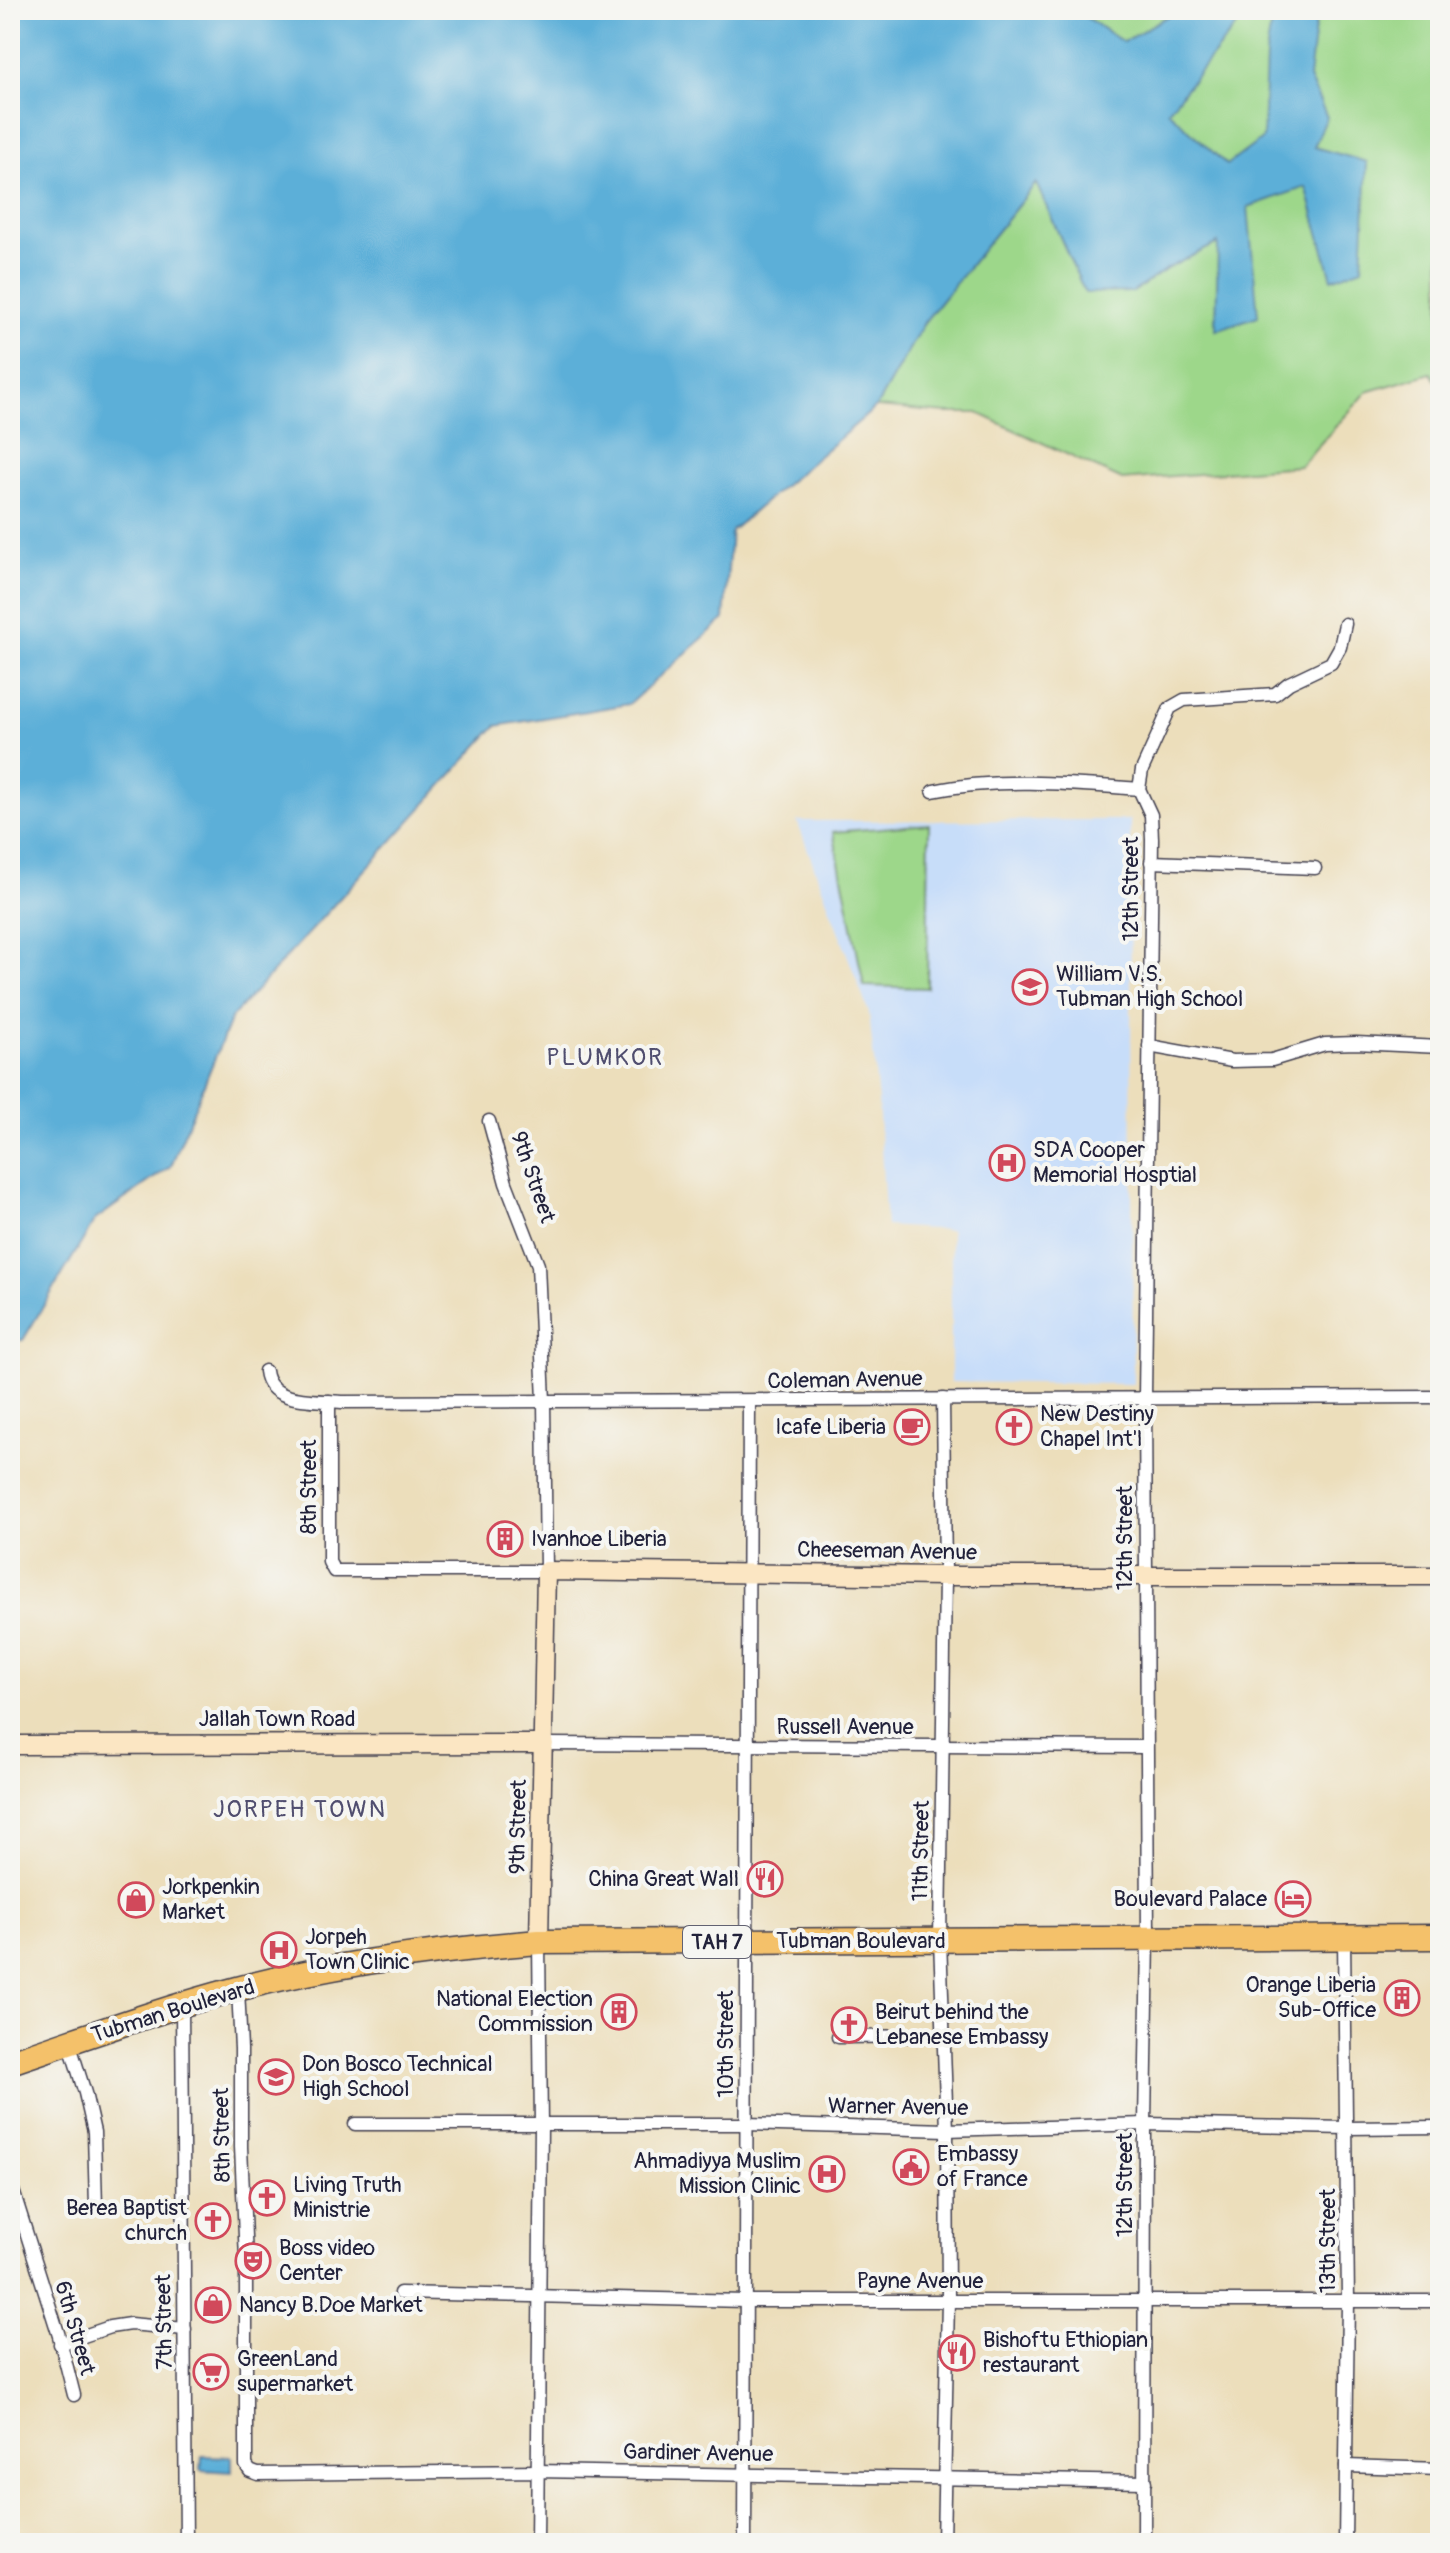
<svg xmlns="http://www.w3.org/2000/svg" width="1450" height="2553" viewBox="0 0 1450 2553" font-family="Pangolin,sans-serif">
<rect width="100%" height="100%" fill="#f6f6f2"/>
<filter id="ink" filterUnits="userSpaceOnUse"><feTurbulence type="fractalNoise" baseFrequency=".0125" numOctaves="2"/><feDisplacementMap in="SourceGraphic" scale="16" xChannelSelector="R" yChannelSelector="G"/><feConvolveMatrix kernelMatrix="1 2 1 2 8 2 1 2 1" color-interpolation-filters="sRGB"/></filter>
<filter id="wash" filterUnits="userSpaceOnUse"><feTurbulence type="fractalNoise" baseFrequency=".006" numOctaves="4" result="noise"/><feDisplacementMap in="SourceGraphic" scale="32" xChannelSelector="R" yChannelSelector="G"/><feGaussianBlur stdDeviation="1.8" result="paint"/><feColorMatrix in="noise" values="0 0 0 0 0 0 0 0 0 0 0 0 0 0 0 0 0 1.4 0 .05"/><feComposite in="paint" operator="in"/></filter>
<g filter="url(#wash)">
<rect width="100%" height="100%" fill="#ecdebb"/>
<polygon fill="#c7ddf9" points="1130,820 1133,1384 951,1382 951,1230 886,1226 878,1100 869,1013 797,821"/>
<g fill="#9dd78a" stroke="#607c62" stroke-width="2">
<polygon points="1075,10 1178,10 1123,42"/>
<polygon points="1249,10 1440,10 1440,388 1431,373 1367,392 1300,466 1122,480 978,413 947,413 876,407 925,321 1036,183 1133,292 1168,268 1219,242 1216,329 1258,316 1227,165 1167,111"/>
<polygon points="929,824 927,988 864,986 833,832"/>
</g>
<g fill="#5cafd8" stroke="#3f688a" stroke-width="2">
<polygon points="10,10 1075,10 1123,42 1178,10 1249,10 1168,111 1227,165 1263,138 1266,55 1273,10 1317,10 1309,78 1327,117 1314,147 1367,162 1362,268 1332,279 1306,187 1248,207 1258,316 1216,330 1218,243 1168,268 1133,292 1085,293 1036,183 925,321 876,407 731,531 724,619 629,704 496,726 231,1018 171,1166 95,1220 23,1340 10,1341"/>
<polygon points="202,2456 232,2457 232,2472 201,2470"/>
</g>
</g>
<g filter="url(#ink)">
<g fill="none" stroke-linecap="round" stroke-linejoin="round">
<defs>
<g id="street">
<path d="M933 791C999 777 1073 784 1139 789"/>
<polyline points="1151,862 1315,868"/>
<polyline points="1149,1046 1232,1061 1272,1060 1325,1044 1356,1043 1440,1047"/>
<path d="M265 1371C269 1405 316 1399 342 1402L1440 1397"/>
<polyline points="943,1399 945,1576 940,1940 947,2130 948,2300 943,2543"/>
<polyline points="329,1401 329,1562 334,1571 546,1571 544,1401 538,1265 506,1183 489,1121"/>
<polyline points="544,1744 1146,1747"/>
<polyline points="1344,1938 1348,2301 1345,2543"/>
<polyline points="238,1989 241,2049 241,2147 246,2259 246,2465 250,2471 258,2474 537,2471 1145,2482"/>
<polyline points="182,2005 186,2543"/>
<polyline points="838,2037 943,2036"/>
<polyline points="69,2042 85,2093 94,2132 96,2207"/>
<polyline points="355,2124 746,2124 947,2130 1145,2124 1347,2128 1440,2127"/>
<polyline points="10,2181 59,2336 74,2395"/>
<polyline points="400,2293 745,2301 1440,2301"/>
<polyline points="60,2344 110,2327 130,2324 185,2329"/>
<polyline points="1346,2466 1440,2469"/>
<polyline points="537,2543 541,2125 539,1942"/>
<polyline points="745,2543 749,1401"/>
<polyline points="1144,2543 1145,2124 1148,1938 1145,1397 1152,839 1151,815 1139,789 1142,770 1170,708 1184,700 1275,694 1289,683 1331,663 1340,647 1345,624"/>
</g>
<g id="secondary">
<polyline points="10,1745 544,1744"/>
<polyline points="539,1942 546,1571 945,1576 1440,1576"/>
</g>
<path id="highway" d="M10 2062C85 2037 161 2009 237 1989 336 1963 438 1950 539 1942L1440 1937"/>
</defs>
<use href="#street" stroke="#403e4e" stroke-width="15"/>
<use href="#secondary" stroke="#403e4e" stroke-width="21"/>
<use href="#highway" stroke="#403e4e" stroke-width="27"/>
<use href="#street" stroke="#fff" stroke-width="12"/>
<use href="#secondary" stroke="#fbe6c3" stroke-width="18"/>
<use href="#highway" stroke="#f4c16a" stroke-width="24"/>
</g>
</g>
<defs>
<symbol id="school-ring" viewBox="-11 -11 22 22"><circle r="9.5" fill="#f6f6f2" stroke="#d1495b" stroke-width="1.5"/><path d="M0-5L7-2L0 1L-7-2ZM-4 1L0 2.5L4 1V4Q0 6-4 4Z" fill="#d1495b"/></symbol>
<symbol id="hospital-ring" viewBox="-11 -11 22 22"><circle r="9.5" fill="#f6f6f2" stroke="#d1495b" stroke-width="1.5"/><path d="M-5-5h3v3.5h4V-5h3V5h-3V1.5h-4V5h-3Z" fill="#d1495b"/></symbol>
<symbol id="cafe-ring" viewBox="-11 -11 22 22"><circle r="9.5" fill="#f6f6f2" stroke="#d1495b" stroke-width="1.5"/><path d="M-5.5-4.5H6V0H3Q3 3.5 0 3.5H-2.5Q-5.5 3.5-5.5 0ZM3-3.2v2h1.7v-2ZM-6 4.5H4V6H-6Z" fill="#d1495b"/></symbol>
<symbol id="church-ring" viewBox="-11 -11 22 22"><circle r="9.5" fill="#f6f6f2" stroke="#d1495b" stroke-width="1.5"/><path d="M-1.2-6h2.4v3.5h3.3v2.4h-3.3V6h-2.4V-.1h-3.3v-2.4h3.3Z" fill="#d1495b"/></symbol>
<symbol id="building-ring" viewBox="-11 -11 22 22"><circle r="9.5" fill="#f6f6f2" stroke="#d1495b" stroke-width="1.5"/><path d="M-4-6H4V6H1V3H-1V6H-4ZM-2.5-4.3h1.7v1.8h-1.7ZM.8-4.3h1.7v1.8H.8ZM-2.5-1h1.7V.8h-1.7ZM.8-1h1.7V.8H.8Z" fill="#d1495b"/></symbol>
<symbol id="restaurant-ring" viewBox="-11 -11 22 22"><circle r="9.5" fill="#f6f6f2" stroke="#d1495b" stroke-width="1.5"/><path d="M-5-6h1v4h1v-4h1v4h1v-4h1v5L-1.5 .5V6h-2V.5L-5-1ZM5-6V6H3V1.5H1.5Q1.5-4 5-6Z" fill="#d1495b"/></symbol>
<symbol id="hotel-ring" viewBox="-11 -11 22 22"><circle r="9.5" fill="#f6f6f2" stroke="#d1495b" stroke-width="1.5"/><path d="M-6-4.5h1.5V1H6V5H4.5V3h-9V5H-6ZM-4 0a1.8 1.8 0 1 1 3.6 0ZM.5 0V-2.5h3Q6-2.5 6 0Z" fill="#d1495b"/></symbol>
<symbol id="shop-ring" viewBox="-11 -11 22 22"><circle r="9.5" fill="#f6f6f2" stroke="#d1495b" stroke-width="1.5"/><path d="M-5-2.5h2.3a2.7 3.5 0 0 1 5.4 0H5L5.5 6h-11ZM-1.5-2.5h3a1.5 2.3 0 0 0-3 0Z" fill="#d1495b"/></symbol>
<symbol id="civic-ring" viewBox="-11 -11 22 22"><circle r="9.5" fill="#f6f6f2" stroke="#d1495b" stroke-width="1.5"/><path d="M-.6-6.5H3V-4.5H.6V-3L4-1V1h2V6H-6V1h2V-1L-.6-3ZM-1.2 2.5V6h2.4V2.5Z" fill="#d1495b"/></symbol>
<symbol id="theatre-ring" viewBox="-11 -11 22 22"><circle r="9.5" fill="#f6f6f2" stroke="#d1495b" stroke-width="1.5"/><path d="M-5-5.5Q0-4 5-5.5V0Q5 5 0 6Q-5 5-5 0ZM-3.3-2.5H-1v1.5H-3.3ZM1-2.5H3.3v1.5H1ZM-2.8 1Q0 5.5 2.8 1Z" fill="#d1495b"/></symbol>
<symbol id="supermarket-ring" viewBox="-11 -11 22 22"><circle r="9.5" fill="#f6f6f2" stroke="#d1495b" stroke-width="1.5"/><path d="M-6-5.5h2.5l.6 2H6L4.5 2H-2.5L-4.4-4H-6ZM-1.5 3.2a1.3 1.3 0 1 0 .1 0ZM3 3.2a1.3 1.3 0 1 0 .1 0Z" fill="#d1495b"/></symbol>
</defs>
<g fill-rule="evenodd">
<use href="#school-ring" x="1010" y="967" width="40" height="40"/>
<use href="#hospital-ring" x="987" y="1143" width="40" height="40"/>
<use href="#cafe-ring" x="892" y="1407" width="40" height="40"/>
<use href="#church-ring" x="994" y="1407" width="40" height="40"/>
<use href="#building-ring" x="485" y="1519" width="40" height="40"/>
<use href="#restaurant-ring" x="745" y="1859" width="40" height="40"/>
<use href="#hotel-ring" x="1273" y="1879" width="40" height="40"/>
<use href="#shop-ring" x="116" y="1880" width="40" height="40"/>
<use href="#hospital-ring" x="259" y="1930" width="40" height="40"/>
<use href="#building-ring" x="1382" y="1978" width="40" height="40"/>
<use href="#building-ring" x="599" y="1992" width="40" height="40"/>
<use href="#church-ring" x="829" y="2005" width="40" height="40"/>
<use href="#school-ring" x="256" y="2057" width="40" height="40"/>
<use href="#civic-ring" x="891" y="2147" width="40" height="40"/>
<use href="#hospital-ring" x="807" y="2154" width="40" height="40"/>
<use href="#church-ring" x="247" y="2178" width="40" height="40"/>
<use href="#church-ring" x="193" y="2201" width="40" height="40"/>
<use href="#theatre-ring" x="233" y="2241" width="40" height="40"/>
<use href="#shop-ring" x="193" y="2285" width="40" height="40"/>
<use href="#restaurant-ring" x="937" y="2333" width="40" height="40"/>
<use href="#supermarket-ring" x="191" y="2352" width="40" height="40"/>
</g>
<g text-anchor="middle" dominant-baseline="central" stroke-width="8" stroke-linejoin="round" paint-order="stroke">
<rect fill="#f6f6f2" stroke="#626272" stroke-width="2" x="683" y="1926" width="68" height="32" rx="6"/>
<g font-size="20" font-weight="bold" fill="#22223b">
<text x="717" y="1942">TAH 7</text>
</g>
<g font-size="22" fill="#22223b" stroke="#f6f6f2">
<text transform="translate(1131 889) rotate(-90)">12th Street</text>
<text transform="translate(533 1177) rotate(71)">9th Street</text>
<text transform="translate(845 1380) rotate(-1)">Coleman Avenue</text>
<text transform="translate(309 1487) rotate(-90)">8th Street</text>
<text transform="translate(1125 1538) rotate(-90)">12th Street</text>
<text transform="translate(887 1551) rotate(1)">Cheeseman Avenue</text>
<text x="277" y="1719">Jallah Town Road</text>
<text x="845" y="1727">Russell Avenue</text>
<text transform="translate(518 1827) rotate(-89)">9th Street</text>
<text transform="translate(921 1851) rotate(-89)">11th Street</text>
<text x="861" y="1941">Tubman Boulevard</text>
<text transform="translate(173 2011) rotate(-17)">Tubman Boulevard</text>
<text transform="translate(726 2044) rotate(-90)">10th Street</text>
<text transform="translate(898 2107) rotate(1)">Warner Avenue</text>
<text transform="translate(222 2135) rotate(-91)">8th Street</text>
<text transform="translate(1125 2185) rotate(-90)">12th Street</text>
<text transform="translate(1328 2241) rotate(-90)">13th Street</text>
<text x="920" y="2281">Payne Avenue</text>
<text transform="translate(164 2322) rotate(-91)">7th Street</text>
<text transform="translate(75 2328) rotate(74)">6th Street</text>
<text transform="translate(698 2453) rotate(1)">Gardiner Avenue</text>
</g>
<g font-size="22" fill="#22223b" stroke="#f6f6f2" text-anchor="start">
<text x="1056" y="974">William V.S.<tspan x="1056" dy="25">Tubman High School</tspan></text>
<text x="1033" y="1150">SDA Cooper<tspan x="1033" dy="25">Memorial Hosptial</tspan></text>
<text x="1040" y="1414">New Destiny<tspan x="1040" dy="25">Chapel Int'l</tspan></text>
<text x="886" y="1427" text-anchor="end">Icafe Liberia</text>
<text x="531" y="1539">Ivanhoe Liberia</text>
<text x="739" y="1879" text-anchor="end">China Great Wall</text>
<text x="162" y="1887">Jorkpenkin<tspan x="162" dy="25">Market</tspan></text>
<text x="1267" y="1899" text-anchor="end">Boulevard Palace</text>
<text x="305" y="1937">Jorpeh<tspan x="305" dy="25">Town Clinic</tspan></text>
<text x="1376" y="1985" text-anchor="end">Orange Liberia<tspan x="1376" dy="25">Sub-Office</tspan></text>
<text x="593" y="1999" text-anchor="end">National Election<tspan x="593" dy="25">Commission</tspan></text>
<text x="875" y="2012">Beirut behind the<tspan x="875" dy="25">Lebanese Embassy</tspan></text>
<text x="302" y="2064">Don Bosco Technical<tspan x="302" dy="25">High School</tspan></text>
<text x="937" y="2154">Embassy<tspan x="937" dy="25">of France</tspan></text>
<text x="801" y="2161" text-anchor="end">Ahmadiyya Muslim<tspan x="801" dy="25">Mission Clinic</tspan></text>
<text x="293" y="2185">Living Truth<tspan x="293" dy="25">Ministrie</tspan></text>
<text x="187" y="2208" text-anchor="end">Berea Baptist<tspan x="187" dy="25">church</tspan></text>
<text x="279" y="2248">Boss video<tspan x="279" dy="25">Center</tspan></text>
<text x="239" y="2305">Nancy B.Doe Market</text>
<text x="983" y="2340">Bishoftu Ethiopian<tspan x="983" dy="25">restaurant</tspan></text>
<text x="237" y="2359">GreenLand<tspan x="237" dy="25">supermarket</tspan></text>
</g>
<g font-size="24" letter-spacing="2" fill="#504e6f" stroke="#f6f6f2">
<text x="605" y="1057">PLUMKOR</text>
<text x="300" y="1809">JORPEH TOWN</text>
</g>
</g>
<rect width="1450" height="2553" fill="none" stroke="#f6f6f2" stroke-width="40"/>
</svg>
